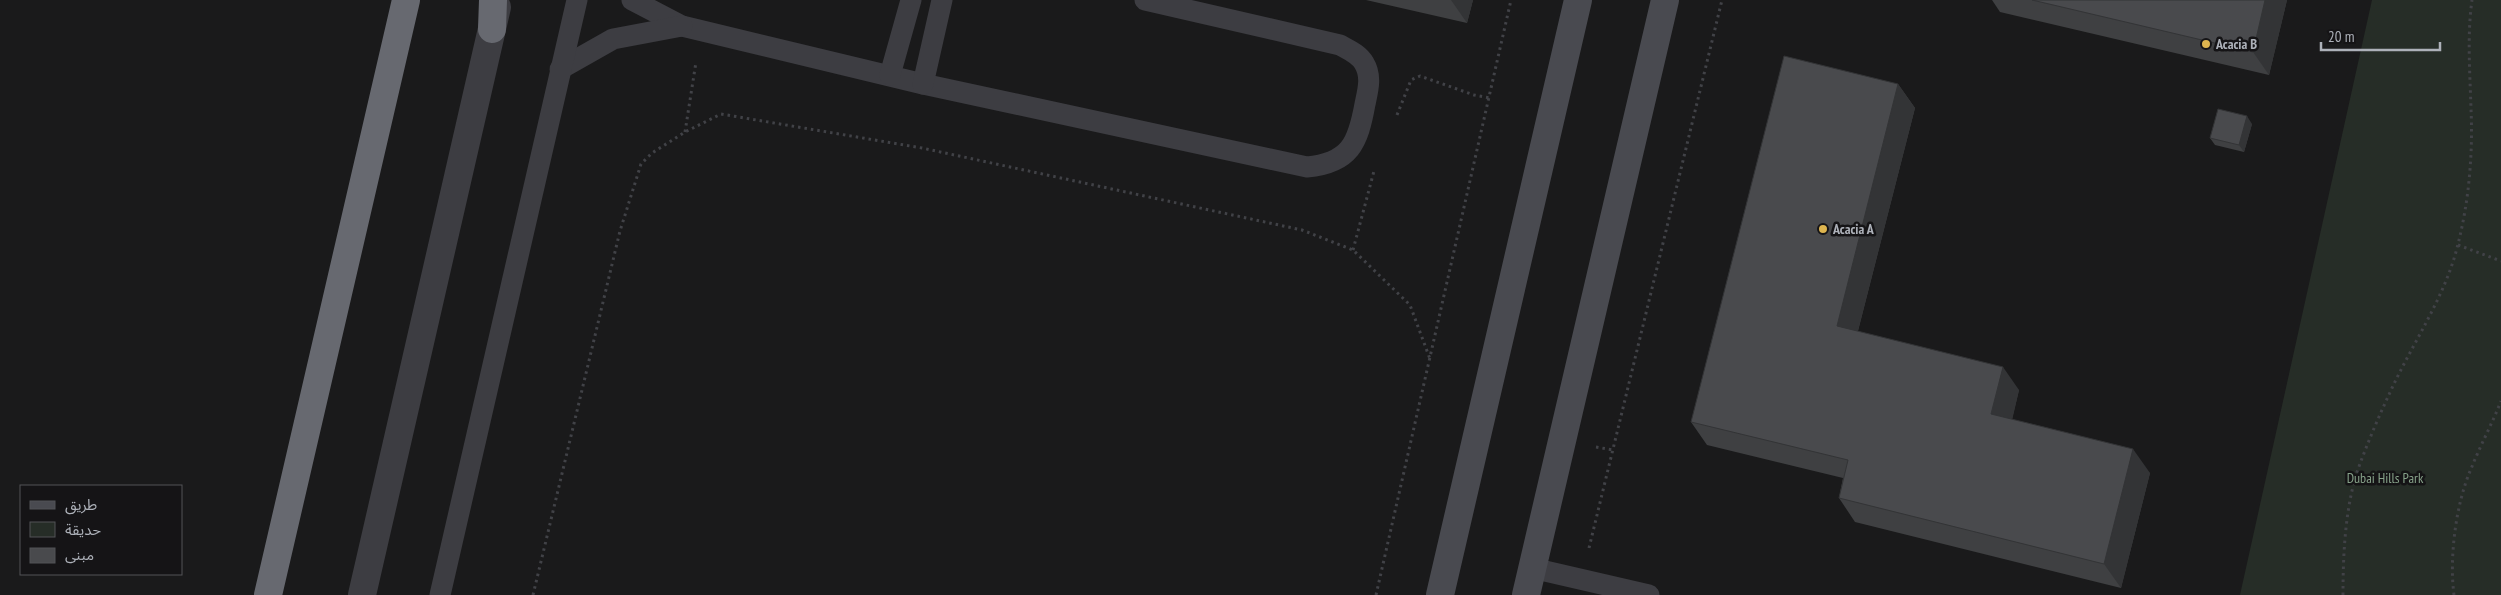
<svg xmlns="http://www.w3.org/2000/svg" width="2501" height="595" viewBox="0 0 2501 595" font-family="'PT Sans Narrow','Noto Sans Arabic',sans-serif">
<rect width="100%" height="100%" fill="#1a1a1b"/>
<polygon fill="#262d27" points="2372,0 2501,0 2501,595 2240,595"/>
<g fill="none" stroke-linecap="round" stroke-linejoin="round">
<g stroke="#414247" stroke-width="3" stroke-dasharray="2.5 4" stroke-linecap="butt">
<polyline points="1397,115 1411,80 1420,76 1474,95 1490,98"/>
<polyline points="685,132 696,62"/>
<polyline points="2458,245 2501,261"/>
<polyline points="1353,250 1374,171"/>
<polyline points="1596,447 1613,450"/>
<polyline points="1589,548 1722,0"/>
<polyline points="533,595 620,231 641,164 652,153 685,132 721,114 922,148 1302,230 1353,250 1410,305 1430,359"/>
<polyline points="1376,595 1511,0"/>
<path d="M2343 595C2343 555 2345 513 2356 475 2366 446 2379 416 2392 388 2414 341 2446 295 2458 244 2469 201 2473 153 2471 109 2470 73 2467 36 2472 0"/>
<path d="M2454 595C2449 558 2456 503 2471 469 2480 446 2492 424 2501 401"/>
</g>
<g stroke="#3d3d42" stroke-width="21">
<path d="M632 0 682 26 923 84 1307 167C1350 163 1358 143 1365 104 1368 90 1372 76 1364 63 1359 54 1349 50 1340 45L1145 0"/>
<polyline points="560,69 613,39 682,26"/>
<polyline points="890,75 911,0"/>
<polyline points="923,84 942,0"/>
<polyline points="1532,568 1649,595"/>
<polyline points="440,595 577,0"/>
</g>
<polyline stroke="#3d3d42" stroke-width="28" points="362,595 497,7"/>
<g stroke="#494a50" stroke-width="28">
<polyline points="1440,595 1578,0"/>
<polyline points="1526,595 1665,0"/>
</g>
<g stroke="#676970" stroke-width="28">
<polyline points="492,29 493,0"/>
<polyline points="268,595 406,0"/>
</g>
</g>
<g fill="#3f4042">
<polygon points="1366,0 1473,0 1467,23"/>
<polygon points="1992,0 2287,0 2269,75 2000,12"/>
<polygon points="1898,84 1915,108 1858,331 2019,390 2012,419 2150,473 2121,588 1855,522 1839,498 1843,478 1707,445 1691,422"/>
<polygon points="2252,124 2244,152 2215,145 2210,138"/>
</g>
<g fill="#333436">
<polygon points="1451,0 1473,0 1467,23"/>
<polygon points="2265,0 2287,0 2269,75 2253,52"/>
<polygon points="1898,84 1915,108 1853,350 1837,326"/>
<polygon points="2247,116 2252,124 2244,152 2239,145"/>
<polygon points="2003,367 2019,390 2008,438 1991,414"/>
<polygon points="2133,449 2150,473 2121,588 2104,564"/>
</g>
<g fill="#494a4d" stroke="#333436">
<polygon points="2032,0 2265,0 2253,52"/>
<polygon points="1784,56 1898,84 1837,326 2003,367 1991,414 2133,449 2104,564 1839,498 1848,460 1691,422"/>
<polygon points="2218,109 2247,116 2239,145 2210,138"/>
</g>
<g fill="#deb54f" stroke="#151416" stroke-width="2">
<circle cx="2206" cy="44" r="5"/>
<circle cx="1823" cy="229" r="5"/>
</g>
<g text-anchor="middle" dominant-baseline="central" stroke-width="5" stroke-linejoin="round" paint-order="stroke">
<g font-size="14" font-weight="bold" fill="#adb1b9" stroke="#151416" text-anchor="start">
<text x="2216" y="44">Acacia B</text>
<text x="1833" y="229">Acacia A</text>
</g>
<g font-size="14" fill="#87a28a" stroke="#151416">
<text x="2385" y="478">Dubai Hills Park</text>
</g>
</g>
<rect x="20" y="485" width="162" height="90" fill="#151416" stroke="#525357"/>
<rect x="30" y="501" width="25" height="8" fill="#494a50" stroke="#525357"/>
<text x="65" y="510" font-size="15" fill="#adb1b9">طريق</text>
<rect x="30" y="522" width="25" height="15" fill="#262d27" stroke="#525357"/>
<text x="65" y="535" font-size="15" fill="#adb1b9">حديقة</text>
<rect x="30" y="548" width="25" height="15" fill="#494a4d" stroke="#525357"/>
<text x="65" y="560" font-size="15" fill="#adb1b9">مبنى</text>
<path d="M2321 42v8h119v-8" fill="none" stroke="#adb1b9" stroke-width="2.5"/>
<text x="2328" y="42" font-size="15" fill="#adb1b9" stroke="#151416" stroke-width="4" paint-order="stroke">20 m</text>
</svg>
